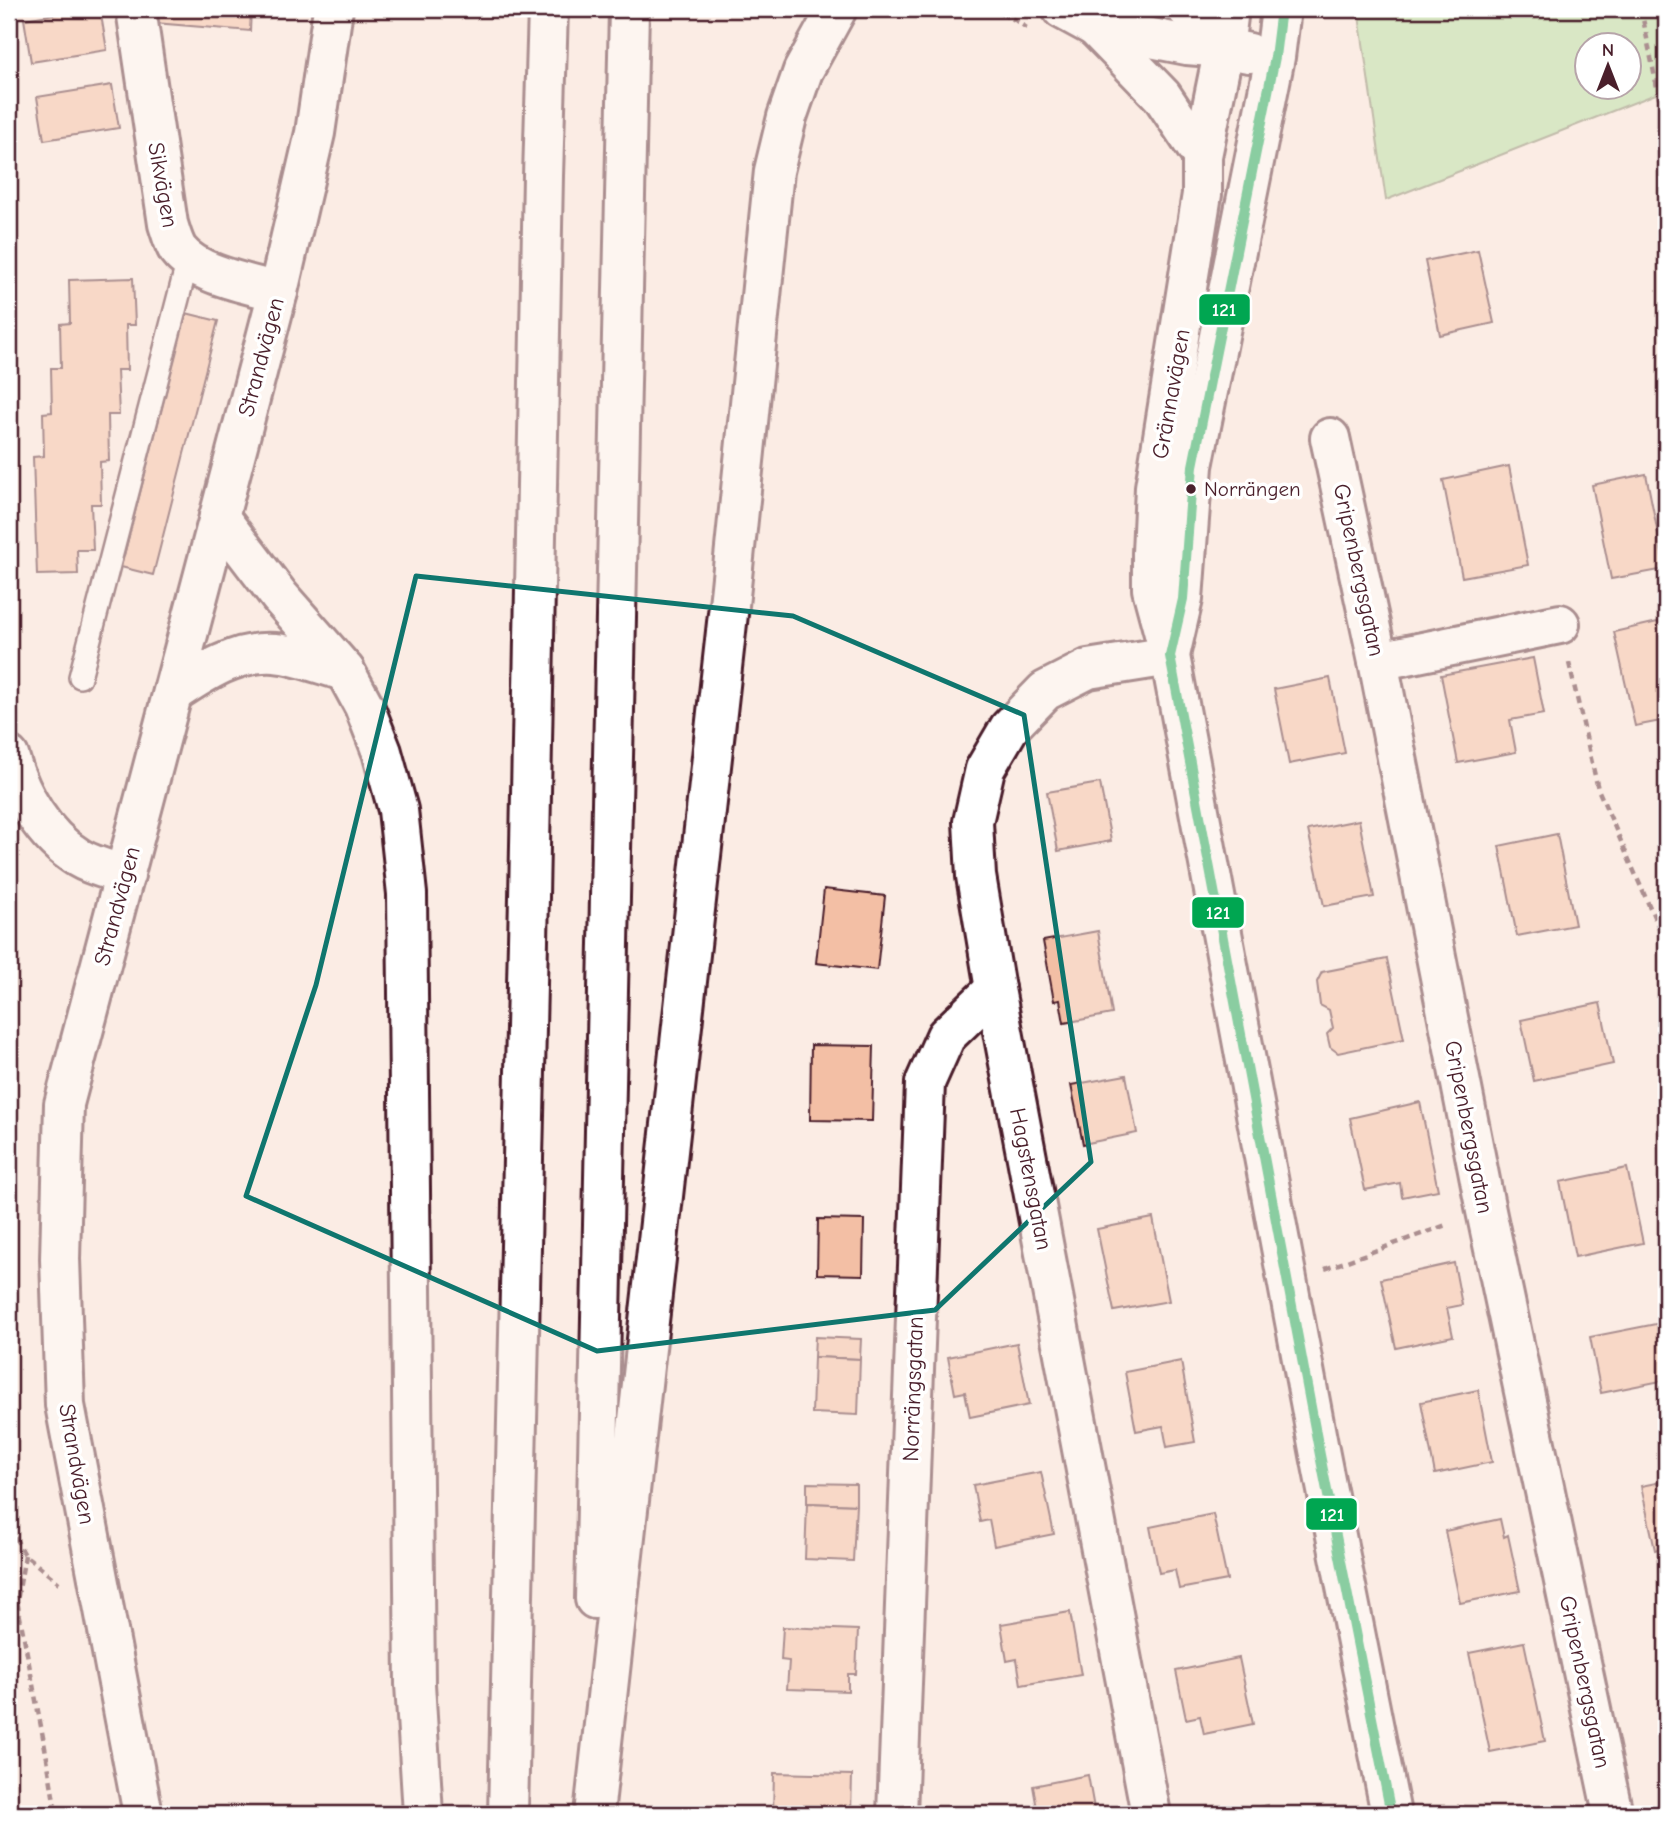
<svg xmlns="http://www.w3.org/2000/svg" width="1675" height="1823" viewBox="0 0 1675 1823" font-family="'Comic Neue',sans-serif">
<rect width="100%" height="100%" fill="#fbece4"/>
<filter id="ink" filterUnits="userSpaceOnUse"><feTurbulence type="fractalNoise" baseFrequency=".0143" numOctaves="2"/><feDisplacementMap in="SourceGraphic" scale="14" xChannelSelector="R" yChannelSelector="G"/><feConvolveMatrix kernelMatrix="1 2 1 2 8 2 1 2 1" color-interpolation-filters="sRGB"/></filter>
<g filter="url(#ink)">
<path fill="#afe0a0" stroke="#7c8066" stroke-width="2" fill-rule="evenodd" d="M1358 9H1666V90L1386 200ZM1588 46H1630V88H1588Z"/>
<g fill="#f3bfa5" stroke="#4a1f2b" stroke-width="2">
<polygon points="85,9 100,9 107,50 31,62 24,19"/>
<polygon points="156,9 251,9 250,31 155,23"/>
<polygon points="112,85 119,128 44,140 37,97"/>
<polygon points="1478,250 1494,323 1440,335 1425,261"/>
<polygon points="133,278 135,325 126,325 127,370 117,370 119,415 108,415 109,461 100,462 101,504 91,504 93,550 77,550 78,574 37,575 33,457 44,456 43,413 52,412 51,368 61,368 60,324 70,323 69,280"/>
<polygon points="186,313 218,321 153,575 121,567"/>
<polygon points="1509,466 1528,565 1462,577 1443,480"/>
<polygon points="1646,474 1665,569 1611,579 1592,485"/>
<polygon points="1666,620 1666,720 1635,726 1614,632"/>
<polygon points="1533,658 1544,714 1510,720 1516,752 1458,763 1441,675"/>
<polygon points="1330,678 1345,753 1289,764 1274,689"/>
<polygon points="1100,783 1111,841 1058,851 1047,792"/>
<polygon points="1359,820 1374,897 1324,906 1308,830"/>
<polygon points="1557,834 1575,925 1517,936 1499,846"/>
<polygon points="824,889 885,896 877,970 816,963"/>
<polygon points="1098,931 1112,1014 1064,1023 1060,1000 1054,1001 1043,941"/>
<polygon points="1387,959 1404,1039 1338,1053 1330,1047 1327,1034 1333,1028 1329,1010 1320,1005 1317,982 1322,972"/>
<polygon points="1600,1003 1613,1064 1534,1081 1521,1020"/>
<polygon points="811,1045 874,1046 872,1121 810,1120"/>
<polygon points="1126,1075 1137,1133 1083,1144 1071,1085"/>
<polygon points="1420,1102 1438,1190 1402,1197 1400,1183 1365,1190 1350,1118"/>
<polygon points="1627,1168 1643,1243 1575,1257 1560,1182"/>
<polygon points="1153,1218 1169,1301 1114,1311 1097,1229"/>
<polygon points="818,1219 864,1220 863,1275 817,1274"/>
<polygon points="1454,1263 1462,1305 1447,1308 1453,1336 1396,1348 1381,1279"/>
<polygon points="1666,1322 1666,1380 1601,1393 1590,1337"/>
<polygon points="815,1337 861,1339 860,1359 814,1357"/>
<polygon points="1017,1343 1029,1405 970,1417 965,1392 955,1394 948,1357"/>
<polygon points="814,1357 860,1359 858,1415 812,1413"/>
<polygon points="1181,1361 1195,1442 1167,1447 1163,1426 1136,1431 1125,1372"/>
<polygon points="1478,1390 1492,1462 1435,1474 1421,1402"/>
<polygon points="1041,1472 1054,1534 994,1546 989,1520 980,1522 973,1485"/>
<polygon points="1666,1481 1666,1547 1655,1550 1641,1486"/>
<polygon points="807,1483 856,1484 856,1505 807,1503"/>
<polygon points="807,1503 856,1505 853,1561 805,1559"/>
<polygon points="1213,1514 1227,1580 1179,1589 1175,1570 1159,1573 1150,1527"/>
<polygon points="1500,1519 1504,1537 1508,1535 1520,1591 1460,1603 1445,1531"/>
<polygon points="1070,1612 1081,1675 1021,1685 1017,1659 1007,1661 1001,1624"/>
<polygon points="783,1627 858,1630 856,1674 848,1674 848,1691 787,1689 789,1661 781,1660"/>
<polygon points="1524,1642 1545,1741 1490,1752 1469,1653"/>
<polygon points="1239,1658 1253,1724 1204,1734 1200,1716 1186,1719 1176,1671"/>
<polygon points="774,1773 852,1775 851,1814 782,1814 782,1813 773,1813"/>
<polygon points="1088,1775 1095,1814 1038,1814 1033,1786"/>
<polygon points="1268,1805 1270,1814 1225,1814"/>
</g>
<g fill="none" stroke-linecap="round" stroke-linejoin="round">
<defs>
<polyline id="service" points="80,677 188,260"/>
<g id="minor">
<path d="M136 9 168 224C171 233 173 242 178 250 197 275 249 284 278 292"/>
<polyline points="1330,438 1378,661 1486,1211 1613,1814"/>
<polyline points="1378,661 1560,624"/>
<path d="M9 756C20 795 43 836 79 858 92 866 110 870 125 875"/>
<polyline points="897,1814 925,1083 946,1036 995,989"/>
<polyline points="1151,1814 995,989 976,876 973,822 985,769 1009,728 1045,691 1088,669 1170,656"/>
</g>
<polyline id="tertiary" points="143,1814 65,1405 60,1259 64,1104 219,517"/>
<g id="secondary">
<polyline points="1062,9 1095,27 1187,45 1224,48 1249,53"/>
<polyline points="1187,9 1197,16 1224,48"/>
<polyline points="1229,9 1224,48 1202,156 1202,194 1155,487 1152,553 1152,589 1170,656 1320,1455 1391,1814"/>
<polyline points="1095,27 1162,96 1202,156"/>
<polyline points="219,517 278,292 315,133 333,9"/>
<polyline points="1171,651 1183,599 1193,466 1275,57 1281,9"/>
</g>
<g id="motorway">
<polyline points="219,517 280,597 345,671 364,706 382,752 398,810 407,894 415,1684 423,1814"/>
<path d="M173 693C203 673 237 650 275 653 298 655 322 665 345 671"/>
<polyline points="595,1599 629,9"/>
<polyline points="508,1814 529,897 543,176 548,9"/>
<polyline points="594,1814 731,587 774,171 787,117 803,71 837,9"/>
</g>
</defs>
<use href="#service" stroke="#4a1f2b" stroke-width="26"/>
<use href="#minor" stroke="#4a1f2b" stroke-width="44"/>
<use href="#tertiary" stroke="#4a1f2b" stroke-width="44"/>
<use href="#secondary" stroke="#4a1f2b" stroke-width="44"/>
<use href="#motorway" stroke="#4a1f2b" stroke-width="44"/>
<g stroke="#4a1f2b" stroke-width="4.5" stroke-dasharray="7 5" stroke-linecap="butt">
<polyline points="990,9 1015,20 1027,28"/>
<polyline points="1641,9 1662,112 1666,124"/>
<polyline points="1569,663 1598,789 1666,944"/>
<polyline points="1325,1269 1449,1224"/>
<polyline points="9,1527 25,1555 59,1583"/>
<polyline points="25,1555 17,1601 47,1758 56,1814"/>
</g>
<use href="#service" stroke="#fff" stroke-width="21"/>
<use href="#minor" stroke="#fff" stroke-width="38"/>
<use href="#tertiary" stroke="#fff" stroke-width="38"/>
<use href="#secondary" stroke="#fff" stroke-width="38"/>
<use href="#motorway" stroke="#fff" stroke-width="38"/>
<defs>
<polyline id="bus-1" points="1281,9 1275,57 1193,466 1183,599 1170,656 1320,1455 1391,1814"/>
</defs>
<use href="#bus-1" stroke="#fff" stroke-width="16"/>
<use href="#bus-1" stroke="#00a651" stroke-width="10"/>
</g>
</g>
<path d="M0 0H1675V1823H0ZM416 576 793 616 1024 715 1091 1162 935 1310 597 1351 246 1196 316 985Z" fill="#fbece4" fill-opacity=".55" fill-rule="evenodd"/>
<path fill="none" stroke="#0f766e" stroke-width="5" stroke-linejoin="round" d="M416 576 793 616 1024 715 1091 1162 935 1310 597 1351 246 1196 316 985Z"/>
<circle fill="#4a1f2b" stroke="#fff" stroke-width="2.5" cx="1191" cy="489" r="6"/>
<g text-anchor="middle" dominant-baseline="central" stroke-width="7" stroke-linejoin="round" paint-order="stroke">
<g font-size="21" fill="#4a1f2b" stroke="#fff" text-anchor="start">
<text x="1204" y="489">Norrängen</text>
</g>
<g font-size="23" fill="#4a1f2b" stroke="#fff">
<text transform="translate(163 185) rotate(80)">Sikvägen</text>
<text transform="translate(261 357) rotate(-75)">Strandvägen</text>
<text transform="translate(1171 394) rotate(-80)">Grännavägen</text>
<text transform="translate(1359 570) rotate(78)">Gripenbergsgatan</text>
<text transform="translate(117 906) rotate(-75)">Strandvägen</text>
<text transform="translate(1469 1127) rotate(79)">Gripenbergsgatan</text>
<text transform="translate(1031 1179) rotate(79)">Hagstensgatan</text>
<text transform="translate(913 1389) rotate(-88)">Norrängsgatan</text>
<text transform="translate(77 1464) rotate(80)">Strandvägen</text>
<text transform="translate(1585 1682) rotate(78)">Gripenbergsgatan</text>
</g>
</g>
<g stroke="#fff" stroke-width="2.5">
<rect x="1198" y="293" width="53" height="33" rx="7" fill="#00a651"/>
<rect x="1191" y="896" width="54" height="33" rx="7" fill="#00a651"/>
<rect x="1305" y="1497" width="53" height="34" rx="7" fill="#00a651"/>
</g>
<g font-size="19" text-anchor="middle" font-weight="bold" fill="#fff">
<text x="1224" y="316">121</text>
<text x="1218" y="919">121</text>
<text x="1332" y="1521">121</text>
</g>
<rect width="1675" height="1823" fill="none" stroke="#fff" stroke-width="35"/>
<rect x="18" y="18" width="1640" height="1788" fill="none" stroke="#4a1f2b" stroke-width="2.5" filter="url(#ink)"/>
<g transform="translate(1608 66)"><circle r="33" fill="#ffffff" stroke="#b7a5aa" stroke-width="2"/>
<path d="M0-5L12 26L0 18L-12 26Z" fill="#4a1f2b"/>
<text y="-10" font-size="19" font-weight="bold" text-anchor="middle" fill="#4a1f2b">N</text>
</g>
</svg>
